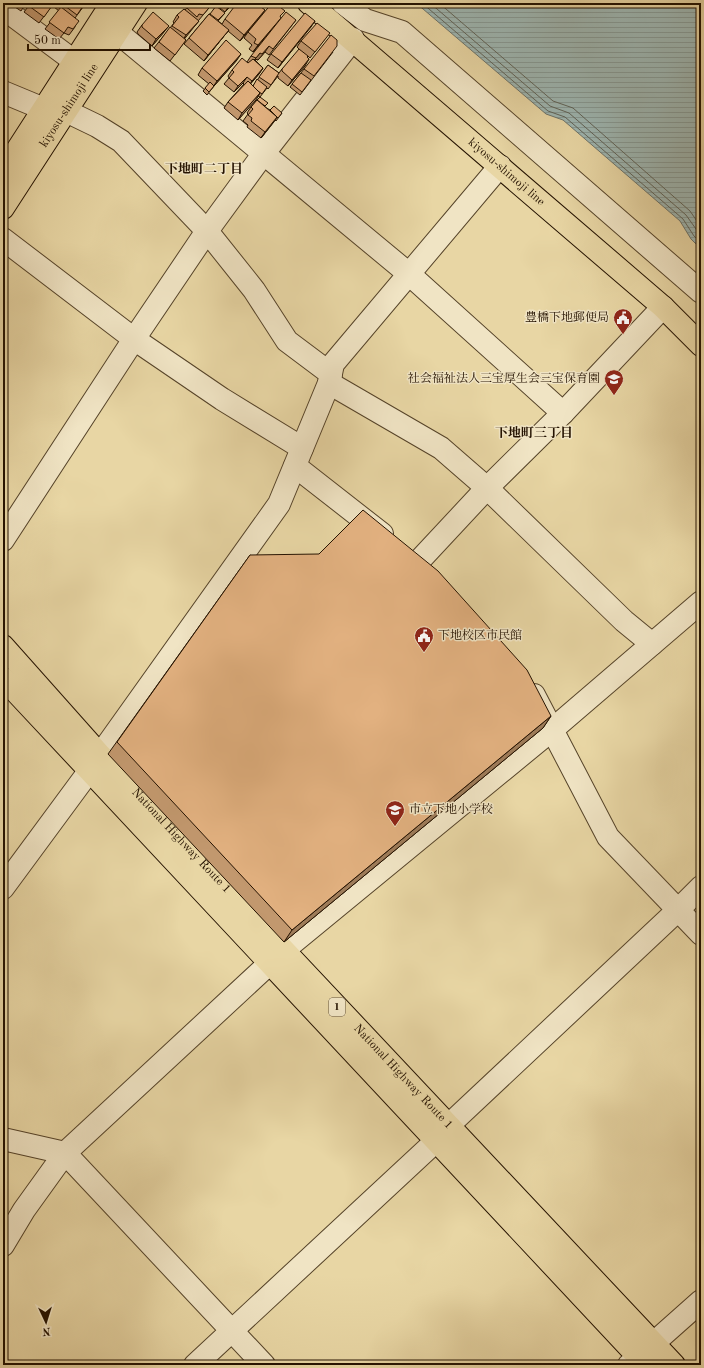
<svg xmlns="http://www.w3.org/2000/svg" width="704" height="1368" viewBox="0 0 704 1368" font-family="'Old Standard TT','Noto Serif JP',serif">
<defs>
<pattern id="water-rules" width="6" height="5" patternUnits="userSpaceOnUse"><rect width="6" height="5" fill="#9db6b2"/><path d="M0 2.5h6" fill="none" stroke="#879b97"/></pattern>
</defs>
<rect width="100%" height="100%" fill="#e8d6a4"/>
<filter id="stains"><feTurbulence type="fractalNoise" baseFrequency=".005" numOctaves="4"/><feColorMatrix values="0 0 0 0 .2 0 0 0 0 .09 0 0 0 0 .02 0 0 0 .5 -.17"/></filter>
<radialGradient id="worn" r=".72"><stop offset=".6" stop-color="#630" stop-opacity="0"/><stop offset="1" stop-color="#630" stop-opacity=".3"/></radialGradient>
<polygon fill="url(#water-rules)" stroke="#6d746b" points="416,3 701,3 701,249 691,239 680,221 563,120 546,114"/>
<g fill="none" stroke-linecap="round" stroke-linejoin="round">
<g stroke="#606459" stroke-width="1">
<polyline points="422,3 548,111 565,117 683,219 694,236 701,243"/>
<polyline points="430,3 550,106 569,113 686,215 701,236"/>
<polyline points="439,3 553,101 573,108 690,211 701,227"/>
</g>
<defs>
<g id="minor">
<polyline points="343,3 365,20 402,32 701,292"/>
<polyline points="3,8 74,61"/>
<polyline points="117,32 409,274 563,413"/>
<polyline points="3,92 44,109"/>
<polyline points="66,111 97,126 121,141 207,231 254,290 287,341 331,374"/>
<polyline points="3,239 134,339 222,399 302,448"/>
<polyline points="329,383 441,448 487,488 624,621 652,644"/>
<polyline points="295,466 382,534"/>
<polyline points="3,540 134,339 207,231 264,153 353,39"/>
<polyline points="418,562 487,488 563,413 663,307"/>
<polyline points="534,695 608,837 701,934"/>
<polyline points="100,755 279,504 329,383 333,364 500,166"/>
<polyline points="3,888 90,770"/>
<polyline points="284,950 553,729 701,602"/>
<polyline points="449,1125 678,910 701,887"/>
<polyline points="3,1139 65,1153 270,963"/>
<polyline points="3,1245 24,1210 65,1153 264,1365"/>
<polyline points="195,1365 436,1141"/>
<polyline points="629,1365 701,1301"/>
</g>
<g id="major">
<path id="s1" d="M309 3 663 307 701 345"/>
<polyline points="3,172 112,3"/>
<path id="s2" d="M3 208 136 3"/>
</g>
<g id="highway">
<path id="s3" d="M3 646 100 755 674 1365"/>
<polyline points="3,678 646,1365"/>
</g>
</defs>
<use href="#minor" stroke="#554329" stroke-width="24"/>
<use href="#major" stroke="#241200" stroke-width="24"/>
<use href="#highway" stroke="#241200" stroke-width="24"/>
<use href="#minor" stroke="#f0e4c4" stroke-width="22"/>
<use href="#major" stroke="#e8d6a4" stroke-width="22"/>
<use href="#highway" stroke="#e8d6a4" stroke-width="22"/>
</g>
<g fill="#c2986e" stroke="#241200">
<polygon points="14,3 26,3 21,11 12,5"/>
<polygon points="31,3 54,3 39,23 24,12"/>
<polygon points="57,3 86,3 75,18 75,27 69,35 64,33 59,39 45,29 59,11 54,7"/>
<polygon points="189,3 213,3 184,38 186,40 170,61 154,48 174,23 173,22 177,15 185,10 190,4"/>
<polygon points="214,3 234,3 225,12"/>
<polygon points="265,10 240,41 228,31 204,61 184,44 209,14 225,13 218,21 222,24 225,19"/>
<polygon points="280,17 281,18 276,24 253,52 249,49 252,45 244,38 248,32"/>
<polygon points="296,20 269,55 265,52 258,60 255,59 255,60 263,68 259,74 250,84 253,86 268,65 279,73 282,69 301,51 297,47 301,41 325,39 310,58 308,56 305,66 288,86 278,78 278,76 268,89 267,88 260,97 265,107 270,110 282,113 276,121 275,120 261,138 247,127 248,125 243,121 248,114 247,113 251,107 260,97 258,96 238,120 224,108 228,102 244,84 243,83 234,92 224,84 229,78 228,76 232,70 247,62 251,56"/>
<polygon points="315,21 278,68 267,60 271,54"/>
<polygon points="142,25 164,32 152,46 138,34 137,32"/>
<polygon points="333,52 300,95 290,87 304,69"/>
<polygon points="237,60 214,86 207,95 203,91 209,84 198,75 202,68"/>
<polygon points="250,555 551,716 543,728 284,942 108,754"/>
</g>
<g fill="#9e7c5a" stroke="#241200">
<polygon points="232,3 234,3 225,12 229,6"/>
<polygon points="265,10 261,16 240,41 244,35"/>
<polygon points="281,18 276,24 253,52 258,45"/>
<polygon points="199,21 194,27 182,42 186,35"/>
<polygon points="315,21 311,27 278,68 282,62"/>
<polygon points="169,26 164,32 152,46 156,39"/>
<polygon points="229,30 224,36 204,61 208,55"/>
<polygon points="269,46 265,52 258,60 255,59 251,64 260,53"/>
<polygon points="241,54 237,60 213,87 217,81"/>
<polygon points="309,59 305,66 288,86 292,80"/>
<polygon points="263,68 259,74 248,87 252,81"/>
<polygon points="247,77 243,83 234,92 238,86"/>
<polygon points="260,93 256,100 238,120 242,113"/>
<polygon points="277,117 273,123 261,138 265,132"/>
<polygon points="551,716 543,728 284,942 292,930"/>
</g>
<g fill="#e2b180" stroke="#241200">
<polygon points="16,3 26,3 23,8"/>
<polygon points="31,3 54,3 44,17 29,6"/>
<polygon points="61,3 85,3 77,15"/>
<polygon points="191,3 213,3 203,15 199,14 197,17 187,8"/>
<polygon points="226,3 232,3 229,6"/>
<polygon points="237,3 256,3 265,10 244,35 225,19"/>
<polygon points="272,3 275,3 285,11 280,16 281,18 258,45 254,43 256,39 248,32"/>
<polygon points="216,6 225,13 218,20 210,14"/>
<polygon points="61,7 79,21 73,29 68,27 64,33 49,22"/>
<polygon points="184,9 199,21 186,35 172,26 179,17 177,15"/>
<polygon points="153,12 169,26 156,39 142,27 142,25"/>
<polygon points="286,12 296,20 273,49 269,46 262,54 260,53 256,58 251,56"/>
<polygon points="305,13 315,21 282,62 271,54"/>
<polygon points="209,14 229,30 208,55 189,38"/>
<polygon points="317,23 330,33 315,52 301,41"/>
<polygon points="170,27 186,40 175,55 159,42"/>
<polygon points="331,35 337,40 337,46 314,76 304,69"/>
<polygon points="226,40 241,54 217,81 202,68"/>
<polygon points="299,49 308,56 307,57 309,59 292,80 282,71 282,69"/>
<polygon points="242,58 248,63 253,59 263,68 252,81 247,77 238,86 229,78 234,72 232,70"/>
<polygon points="268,65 279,73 271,85 259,77"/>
<polygon points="301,73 311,80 302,92 292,84"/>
<polygon points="257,79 267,87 262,94 258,91 253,86"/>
<polygon points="248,81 260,93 242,113 228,102"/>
<polygon points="210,82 214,86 209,92 205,88"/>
<polygon points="260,97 268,103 265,106 257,100"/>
<polygon points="257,100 277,117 265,132 251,121 252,118 248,115 253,109 251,107"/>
<polygon points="274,106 282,113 278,118 270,110"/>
<polygon points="363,510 438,571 527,670 551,716 292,930 117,742 250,555 319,554"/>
</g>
<defs>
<symbol id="civic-pin" viewBox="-11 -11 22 30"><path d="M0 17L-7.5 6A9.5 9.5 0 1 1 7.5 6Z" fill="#8f2418" stroke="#f0e4c4"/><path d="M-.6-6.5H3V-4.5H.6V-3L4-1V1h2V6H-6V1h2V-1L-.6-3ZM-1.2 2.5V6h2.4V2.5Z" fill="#fff"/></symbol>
<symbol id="school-pin" viewBox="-11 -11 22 30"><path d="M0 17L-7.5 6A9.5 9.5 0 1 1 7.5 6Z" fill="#8f2418" stroke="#f0e4c4"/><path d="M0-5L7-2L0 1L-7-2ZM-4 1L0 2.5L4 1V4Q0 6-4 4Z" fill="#fff"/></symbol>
</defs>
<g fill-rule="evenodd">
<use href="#civic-pin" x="612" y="307" width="22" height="30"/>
<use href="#school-pin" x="603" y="368" width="22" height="30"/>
<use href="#civic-pin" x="413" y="625" width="22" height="30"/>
<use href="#school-pin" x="384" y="799" width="22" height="30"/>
</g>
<g text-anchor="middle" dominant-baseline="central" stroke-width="3" stroke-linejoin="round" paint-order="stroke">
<rect fill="#f0e4c4" stroke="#61513b" stroke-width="1" x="329" y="998" width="16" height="18" rx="3"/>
<g font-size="11" font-weight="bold" fill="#241200">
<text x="337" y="1007">1</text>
</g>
<g font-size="12" fill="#241200" stroke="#f0e4c4">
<text stroke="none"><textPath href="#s2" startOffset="122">kiyosu-shimoji line</textPath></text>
<text stroke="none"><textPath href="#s1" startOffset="260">kiyosu-shimoji line</textPath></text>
<text stroke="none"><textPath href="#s3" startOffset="264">National Highway Route 1</textPath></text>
<text stroke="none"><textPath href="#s3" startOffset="588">National Highway Route 1</textPath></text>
</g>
<g font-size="12" fill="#241200" stroke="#f0e4c4" text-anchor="end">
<text x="609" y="318">豊橋下地郵便局</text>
<text x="600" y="379">社会福祉法人三宝厚生会三宝保育園</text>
<text x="438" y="636" text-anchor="start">下地校区市民館</text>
<text x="409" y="810" text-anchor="start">市立下地小学校</text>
</g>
<g font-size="13" font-weight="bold" fill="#241200" stroke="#f0e4c4">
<text x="204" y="169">下地町二丁目</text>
<text x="534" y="433">下地町三丁目</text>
</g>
</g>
<rect width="704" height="1368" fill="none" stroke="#e8d6a4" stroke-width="16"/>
<rect x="4" y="4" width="696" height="1360" fill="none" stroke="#241200" stroke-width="2"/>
<rect x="8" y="8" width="688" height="1352" fill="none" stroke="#241200"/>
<g transform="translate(46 1322) rotate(176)" stroke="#f0e4c4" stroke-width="3" paint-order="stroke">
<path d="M0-3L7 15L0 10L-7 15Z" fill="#241200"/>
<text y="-6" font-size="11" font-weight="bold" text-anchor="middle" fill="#241200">N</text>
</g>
<path d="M28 44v6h122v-6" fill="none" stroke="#241200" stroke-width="2"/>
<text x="34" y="44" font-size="12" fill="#241200" stroke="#f0e4c4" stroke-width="3" paint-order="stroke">50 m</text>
<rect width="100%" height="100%" filter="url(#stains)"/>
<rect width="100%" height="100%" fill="url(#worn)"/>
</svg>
